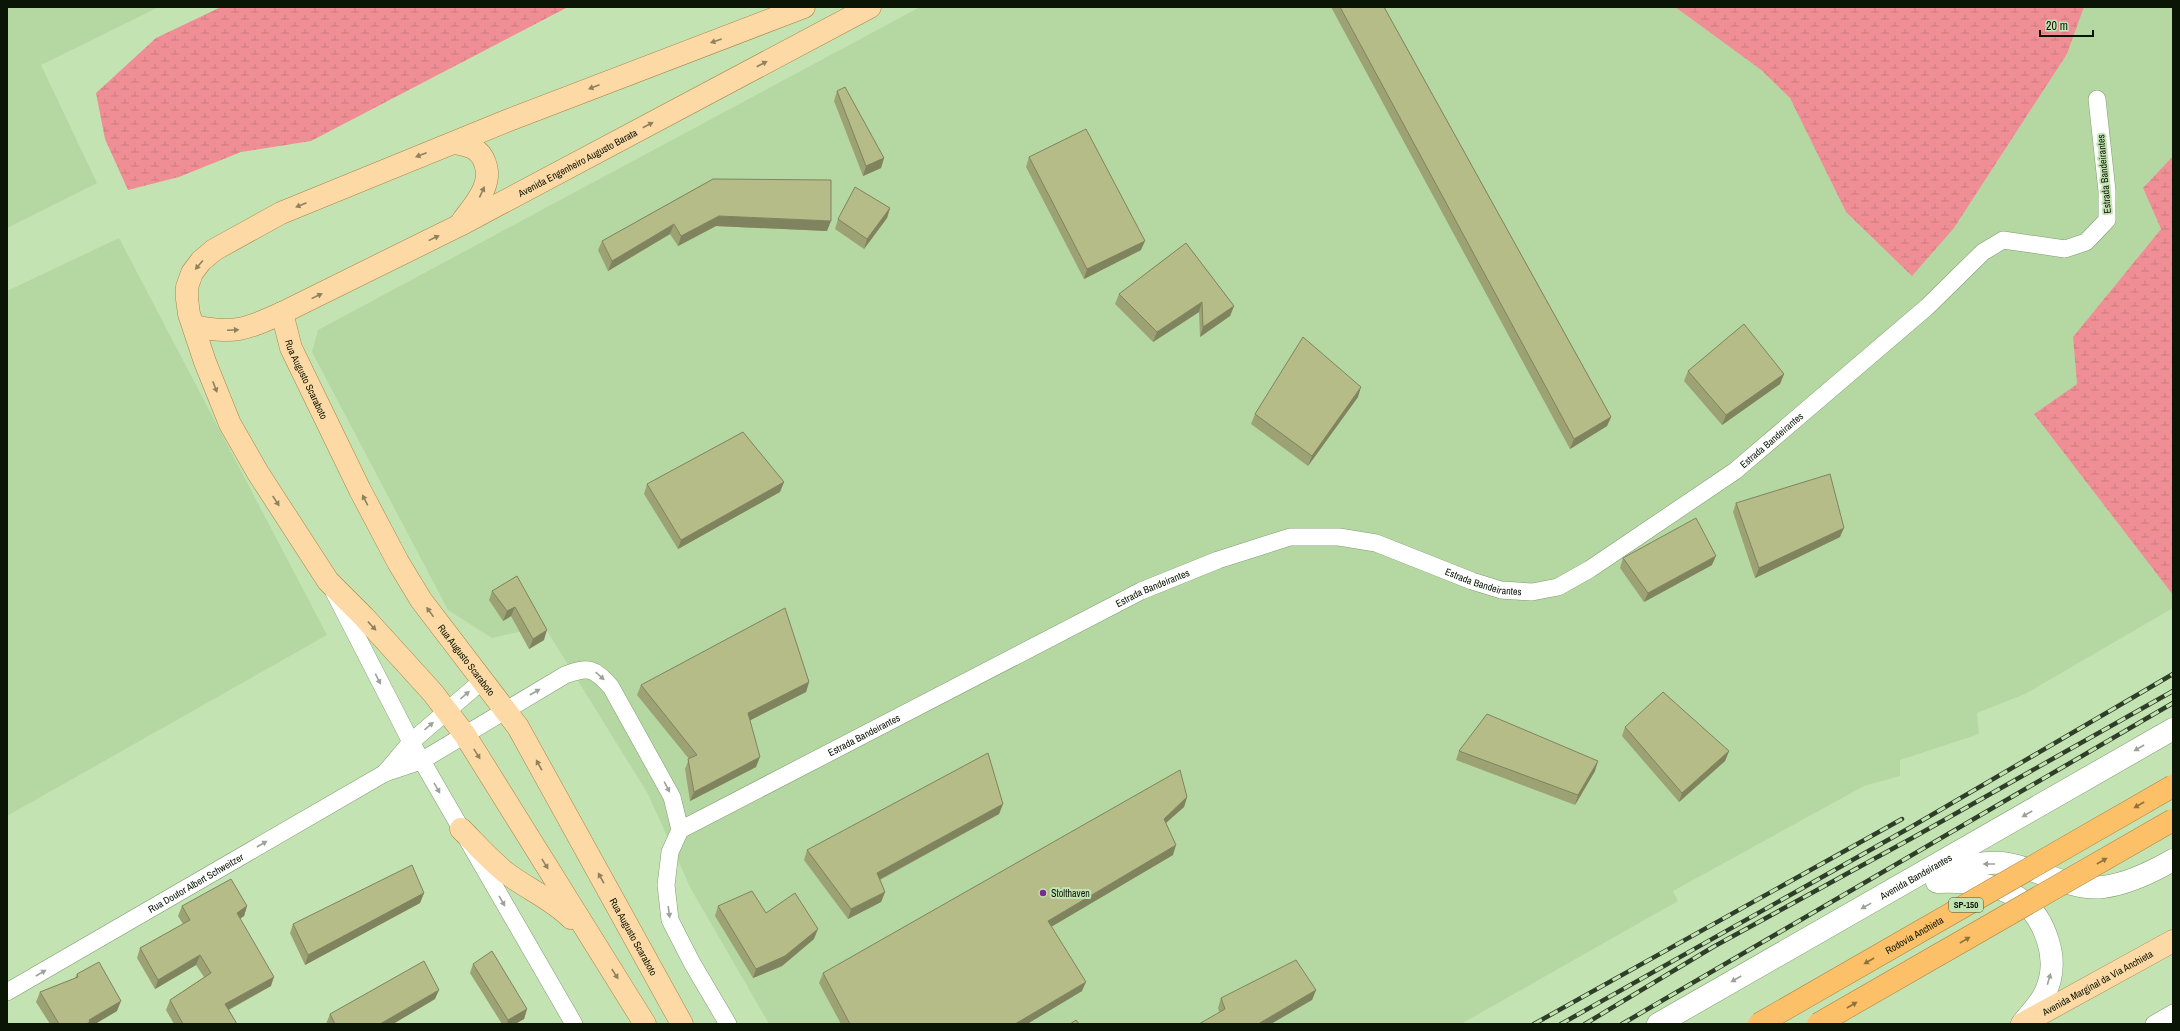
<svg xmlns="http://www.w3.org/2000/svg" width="2180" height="1031" viewBox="0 0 2180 1031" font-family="'Archivo Narrow',sans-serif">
<defs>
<pattern id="wetland-marsh" width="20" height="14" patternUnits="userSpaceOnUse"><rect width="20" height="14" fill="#f08e96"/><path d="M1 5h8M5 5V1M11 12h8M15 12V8" fill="none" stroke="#cc7a80"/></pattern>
</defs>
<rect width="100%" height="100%" fill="#c4e3b3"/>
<g fill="#b5d8a2">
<polygon points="7,7 159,7 41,65 97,183 7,228"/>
<polygon points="920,7 1675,7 1760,69 1790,98 1846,212 1954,228 2067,54 2084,7 2173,7 2173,156 2143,188 2161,229 2073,337 2077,384 2034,414 2173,595 2173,608 2025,694 1977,713 1979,734 1900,760 1900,776 1864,786 1673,891 1678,901 1461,1024 769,1024 691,889 648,794 544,626 492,638 448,610 312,352 318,330"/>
<polygon points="119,238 327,635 7,816 7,291"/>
</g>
<g fill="url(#wetland-marsh)">
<polygon points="221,7 568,7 311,141 241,152 179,177 128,190 105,139 96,93 156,38"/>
<polygon points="1675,7 2084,7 2067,54 1954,228 1912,276 1846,212 1790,98 1760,69"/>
<polygon points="2173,156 2173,595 2034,414 2077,384 2073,337 2161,229 2143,188"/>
</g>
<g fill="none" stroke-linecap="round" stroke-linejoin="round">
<defs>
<g id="street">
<polyline points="334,592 411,742 574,1024"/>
<polyline points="385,773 411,742 483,680"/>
<path id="s1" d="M680 830 1141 591 1218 560 1290 537H1339L1376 543 1472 581 1501 590 1532 592 1558 587 1590 569 1735 471 1927 307 1983 252 2003 240 2065 249 2086 242 2107 220V191L2097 99"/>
<path id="s2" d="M7 992 385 773 421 761 565 675C589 666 594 668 611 687L672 797 680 830 670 852 666 885 670 920 692 963 728 1024"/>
<polyline points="2154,1024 2173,1013"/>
</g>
<g id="secondary">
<path d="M1940 874C1962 867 1985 860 2009 864 2038 869 2073 891 2103 887 2128 884 2152 872 2173 860"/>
<path d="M1937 882C1987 880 2032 888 2048 941 2054 960 2053 979 2043 997 2037 1007 2029 1015 2022 1024"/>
<path id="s3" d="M1658 1024 2173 729"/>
</g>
<g id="primary">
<path d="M454 143C468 145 480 148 485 163 493 184 476 203 463 220"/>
<path id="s4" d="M282 313 291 348 360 490 398 562 421 600 518 727 682 1024"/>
<path id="s5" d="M194 326C233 335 247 329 282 313L460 225 870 7"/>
<path d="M461 829C475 843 489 859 505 872 527 889 551 898 571 918"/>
<polyline points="645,1024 465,735 433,693 364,617 328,581 258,473 230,424 205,362 189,314 187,299 187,287 192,273 201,261 214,250 281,213 509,120 804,7"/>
<path id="s6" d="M2022 1024 2173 941"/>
</g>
</defs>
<use href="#street" stroke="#7f9c6f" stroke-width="18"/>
<use href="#secondary" stroke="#7f9c6f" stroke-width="23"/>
<use href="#primary" stroke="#a78446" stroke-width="23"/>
<use href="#street" stroke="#fff" stroke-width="17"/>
<use href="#secondary" stroke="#fff" stroke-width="22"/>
<use href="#primary" stroke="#fdd9a5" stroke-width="22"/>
<defs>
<g id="rail">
<polyline points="1534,1024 1902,819"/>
<polyline points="1561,1024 1911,827 2173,674"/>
<polyline points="1585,1024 1713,947 1914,837 2173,691"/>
<polyline points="1622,1024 2173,703"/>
</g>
</defs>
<use href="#rail" stroke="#2f3e28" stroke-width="4.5"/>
<use href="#rail" stroke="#c4e3b3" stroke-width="3" stroke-dasharray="9" stroke-linecap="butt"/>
<defs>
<g id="highway-bridge">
<path id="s7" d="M1759 1024 2173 786"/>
<polyline points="1818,1024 2173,820"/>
</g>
</defs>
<use href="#highway-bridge" stroke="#a78446" stroke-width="23" stroke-linecap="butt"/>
<use href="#highway-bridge" stroke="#fcc069" stroke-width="22"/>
</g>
<g fill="#9ca274">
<polygon points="1331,7 1384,7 1611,417 1607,426 1570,449"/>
<polygon points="837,91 884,158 881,168 863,176 834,101"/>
<polygon points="1029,157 1141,250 1084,279 1026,167"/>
<polygon points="713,179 827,231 716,226 678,246 670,234 608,271 598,250 602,241"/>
<polygon points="890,208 887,218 864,249 835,229 838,219"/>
<polygon points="1186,243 1234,306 1230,316 1200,337 1199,312 1153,342 1115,304 1119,294"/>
<polygon points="1688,371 1784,374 1780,384 1722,425 1684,381"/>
<polygon points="1358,397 1308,466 1251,424 1255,414"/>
<polygon points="784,482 780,492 678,549 644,494 647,484"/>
<polygon points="1736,503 1840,537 1755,578 1733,512"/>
<polygon points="1623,558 1712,565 1644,602 1620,568"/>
<polygon points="517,576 544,640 529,649 511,616 503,621 489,600 492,591"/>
<polygon points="809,682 806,692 750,720 756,767 690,801 685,769 689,759 637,695 641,685"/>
<polygon points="1625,727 1729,751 1725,761 1679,802 1622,736"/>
<polygon points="1459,751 1595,771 1575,805 1456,760"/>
<polygon points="1187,797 1184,807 1166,823 1173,855 1051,927 1082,991 1027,1024 841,1024 819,983 823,973"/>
<polygon points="1003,804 999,814 880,880 885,892 881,902 848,919 804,860 807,850"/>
<polygon points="424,893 420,903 305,965 290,933 293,924"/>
<polygon points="182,906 247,906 244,916 240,919 271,986 229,1010 237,1024 174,1024 166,1010 170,1000 204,977 196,965 155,989 137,958 140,948 183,924 178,916"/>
<polygon points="718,906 766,913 814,939 782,966 753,978 715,916"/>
<polygon points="473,964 527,1009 524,1019 515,1024 502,1024 470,973"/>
<polygon points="77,974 117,1011 95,1024 50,1024 36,1002 40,992 75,978"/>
<polygon points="1316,990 1312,1000 1219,1012 1218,1008 1221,998"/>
<polygon points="435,999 393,1024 326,1024 330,1014"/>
</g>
<g fill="#7f845e">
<polygon points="884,158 881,168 863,176 866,166"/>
<polygon points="890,208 887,218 864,249 867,239"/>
<polygon points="719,216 831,221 827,231 716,226 678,246 681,236"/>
<polygon points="674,224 670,234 608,271 612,261"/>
<polygon points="1145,241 1141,250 1084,279 1087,269"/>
<polygon points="1202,302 1199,312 1153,342 1157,332"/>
<polygon points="1234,306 1230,316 1200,337 1203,327"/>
<polygon points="1784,374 1780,384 1722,425 1726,415"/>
<polygon points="1361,387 1358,397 1308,466 1312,456"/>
<polygon points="1611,417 1607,426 1570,449 1574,439"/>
<polygon points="784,482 780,492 678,549 681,540"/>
<polygon points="1844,528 1840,537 1755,578 1759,568"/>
<polygon points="1716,556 1712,565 1644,602 1648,593"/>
<polygon points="515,607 511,616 503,621 507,611"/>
<polygon points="547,630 544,640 529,649 533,639"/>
<polygon points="809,682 806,692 745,723 748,713"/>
<polygon points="1729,751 1725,761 1679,802 1682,793"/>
<polygon points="760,757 756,767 690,801 694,792"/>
<polygon points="1598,761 1595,771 1575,805 1578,795"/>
<polygon points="1187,797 1184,807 1160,828 1164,819"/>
<polygon points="1003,804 999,814 873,883 877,873"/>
<polygon points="1176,845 1173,855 1044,931 1048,921"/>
<polygon points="885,892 881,902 848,919 851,909"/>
<polygon points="424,893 420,903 305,965 308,955"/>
<polygon points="247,906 244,916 233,923 237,913"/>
<polygon points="818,929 814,939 782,966 753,978 756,969"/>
<polygon points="200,955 196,965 155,989 158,980"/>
<polygon points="274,977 271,986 222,1013 225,1004"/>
<polygon points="1086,982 1082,991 1027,1024 1015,1024"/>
<polygon points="439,990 435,999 393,1024 380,1024"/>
<polygon points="1316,990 1312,1000 1271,1024 1258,1024"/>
<polygon points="121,1001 117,1011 95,1024 86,1024 89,1020"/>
<polygon points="527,1009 524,1019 515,1024 507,1024 508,1020"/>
</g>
<g fill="#b5bc87" stroke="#7f845e">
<polygon points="1340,7 1384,7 1611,417 1574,439"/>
<polygon points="845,87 884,158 866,166 837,91"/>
<polygon points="1086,129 1145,241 1087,269 1029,157"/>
<polygon points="713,179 831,180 831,221 719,216 681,236 674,224 612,261 602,241"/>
<polygon points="855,187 890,208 867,239 838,219"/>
<polygon points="1186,243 1234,306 1203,327 1202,302 1157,332 1119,294"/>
<polygon points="1744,324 1784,374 1726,415 1688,371"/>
<polygon points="1303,337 1361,387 1312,456 1255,414"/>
<polygon points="743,432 784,482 681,540 647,484"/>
<polygon points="1830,474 1844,528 1759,568 1736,503"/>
<polygon points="1696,518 1716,556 1648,593 1623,558"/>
<polygon points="517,576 547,630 533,639 515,607 507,611 492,591"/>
<polygon points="785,608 809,682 748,713 760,757 694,792 688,759 697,755 641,685"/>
<polygon points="1663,692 1729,751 1682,793 1625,727"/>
<polygon points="1487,714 1598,761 1578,795 1459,751"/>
<polygon points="988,753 1003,804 877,873 885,892 851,909 807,850"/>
<polygon points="1180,770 1187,797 1164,819 1176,845 1048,921 1086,982 1015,1024 850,1024 823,973"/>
<polygon points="412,865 424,893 308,955 293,924"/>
<polygon points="231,879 247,906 237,913 274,977 225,1004 237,1024 183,1024 170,1000 211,973 200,955 158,980 140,948 190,920 182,906"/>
<polygon points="752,891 766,913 795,893 818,929 785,956 756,969 718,906"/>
<polygon points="492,951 527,1009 508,1020 473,964"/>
<polygon points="1296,960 1316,990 1258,1024 1199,1024 1225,1009 1221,998"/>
<polygon points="424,961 439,990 380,1024 335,1024 330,1014"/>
<polygon points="99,962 121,1001 89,1020 90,1022 86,1024 59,1024 40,992 78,977 77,974"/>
<polygon points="1076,1020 1079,1024 1070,1024"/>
</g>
<defs><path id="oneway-solid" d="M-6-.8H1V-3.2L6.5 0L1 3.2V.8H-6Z"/></defs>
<g fill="#90815d">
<use href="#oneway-solid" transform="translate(716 41) rotate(161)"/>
<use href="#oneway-solid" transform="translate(762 64) rotate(-28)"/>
<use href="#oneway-solid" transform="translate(594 87) rotate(159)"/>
<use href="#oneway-solid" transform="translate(648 125) rotate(-28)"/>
<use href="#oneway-solid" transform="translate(421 155) rotate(159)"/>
<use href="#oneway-solid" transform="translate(482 192) rotate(-65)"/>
<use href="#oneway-solid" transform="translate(301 205) rotate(157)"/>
<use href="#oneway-solid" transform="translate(434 238) rotate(-26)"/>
<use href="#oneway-solid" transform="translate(199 265) rotate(130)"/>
<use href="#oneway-solid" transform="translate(317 296) rotate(-26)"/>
<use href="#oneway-solid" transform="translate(233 330) rotate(-3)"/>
<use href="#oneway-solid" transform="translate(215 387) rotate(69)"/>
<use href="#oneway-solid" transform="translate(365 500) rotate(-117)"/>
<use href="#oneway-solid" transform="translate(276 501) rotate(57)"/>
<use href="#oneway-solid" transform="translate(430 612) rotate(-126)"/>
<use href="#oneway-solid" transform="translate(372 626) rotate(47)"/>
<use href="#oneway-solid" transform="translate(477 754) rotate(58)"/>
<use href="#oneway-solid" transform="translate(539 765) rotate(-119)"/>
<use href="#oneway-solid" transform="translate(545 864) rotate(58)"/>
<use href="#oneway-solid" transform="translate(601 878) rotate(-119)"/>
<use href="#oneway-solid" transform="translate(615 974) rotate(57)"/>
</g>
<g fill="#9da19b">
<use href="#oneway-solid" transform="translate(600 676) rotate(42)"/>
<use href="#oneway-solid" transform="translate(378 679) rotate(63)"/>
<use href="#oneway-solid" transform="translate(535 692) rotate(-30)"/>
<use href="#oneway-solid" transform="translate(465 695) rotate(-40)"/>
<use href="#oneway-solid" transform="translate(429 726) rotate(-41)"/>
<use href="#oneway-solid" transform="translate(2139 748) rotate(150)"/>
<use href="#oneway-solid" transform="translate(667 787) rotate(62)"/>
<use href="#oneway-solid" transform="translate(437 788) rotate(60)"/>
<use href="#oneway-solid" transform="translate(2027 814) rotate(150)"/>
<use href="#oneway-solid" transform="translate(262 844) rotate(-30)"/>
<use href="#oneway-solid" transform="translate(1989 864) rotate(180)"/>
<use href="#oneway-solid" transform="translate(502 901) rotate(60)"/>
<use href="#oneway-solid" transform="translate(1866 906) rotate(151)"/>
<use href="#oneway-solid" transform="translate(669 912) rotate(82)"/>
<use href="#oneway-solid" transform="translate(41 973) rotate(-30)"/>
<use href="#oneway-solid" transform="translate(1736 979) rotate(150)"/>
<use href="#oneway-solid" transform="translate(2049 979) rotate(-74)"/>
</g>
<g fill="#8f733c">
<use href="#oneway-solid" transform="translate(2139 805) rotate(150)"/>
<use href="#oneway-solid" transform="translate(2102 861) rotate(-30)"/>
<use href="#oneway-solid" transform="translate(1965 940) rotate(-30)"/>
<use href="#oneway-solid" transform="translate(1869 961) rotate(150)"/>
<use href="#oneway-solid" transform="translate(1852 1005) rotate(-30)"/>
</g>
<circle fill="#7a2999" stroke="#c4e3b3" stroke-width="1.5" cx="1043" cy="893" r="4"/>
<g text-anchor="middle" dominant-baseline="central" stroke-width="4" stroke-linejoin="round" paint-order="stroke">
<rect fill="#c4e3b3" stroke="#425339" stroke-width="1" x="1949" y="898" width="34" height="14" rx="3"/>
<g font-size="9" font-weight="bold" fill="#0a1505">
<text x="1966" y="905">SP-150</text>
</g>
<g font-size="10" fill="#0a1505" stroke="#c4e3b3">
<text stroke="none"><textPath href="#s5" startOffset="423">Avenida Engenheiro Augusto Barata</textPath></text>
<text transform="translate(2104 174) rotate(-95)">Estrada Bandeirantes</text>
<text stroke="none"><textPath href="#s4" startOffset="71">Rua Augusto Scaraboto</textPath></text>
<text stroke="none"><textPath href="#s1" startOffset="1215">Estrada Bandeirantes</textPath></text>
<text stroke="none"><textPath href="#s1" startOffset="879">Estrada Bandeirantes</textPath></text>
<text stroke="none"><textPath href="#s1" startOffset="531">Estrada Bandeirantes</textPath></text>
<text stroke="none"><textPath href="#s4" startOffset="395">Rua Augusto Scaraboto</textPath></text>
<text stroke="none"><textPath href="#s1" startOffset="207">Estrada Bandeirantes</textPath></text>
<text stroke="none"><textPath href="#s3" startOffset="297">Avenida Bandeirantes</textPath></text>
<text stroke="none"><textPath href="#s2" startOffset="218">Rua Doutor Albert Schweitzer</textPath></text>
<text stroke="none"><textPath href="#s7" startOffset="179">Rodovia Anchieta</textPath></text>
<text stroke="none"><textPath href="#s4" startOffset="719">Rua Augusto Scaraboto</textPath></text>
<text stroke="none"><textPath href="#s6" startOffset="86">Avenida Marginal da Via Anchieta</textPath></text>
</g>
<g font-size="10" fill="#0a1505" stroke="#c4e3b3" text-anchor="start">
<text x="1051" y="893">Stolthaven</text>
</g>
</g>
<rect width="2180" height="1031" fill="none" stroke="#0a1505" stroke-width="16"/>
<path d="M2040 30v6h53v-6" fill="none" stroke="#0a1505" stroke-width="2"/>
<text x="2046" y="30" font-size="12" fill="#0a1505" stroke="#c4e3b3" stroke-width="3" paint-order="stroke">20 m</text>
</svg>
